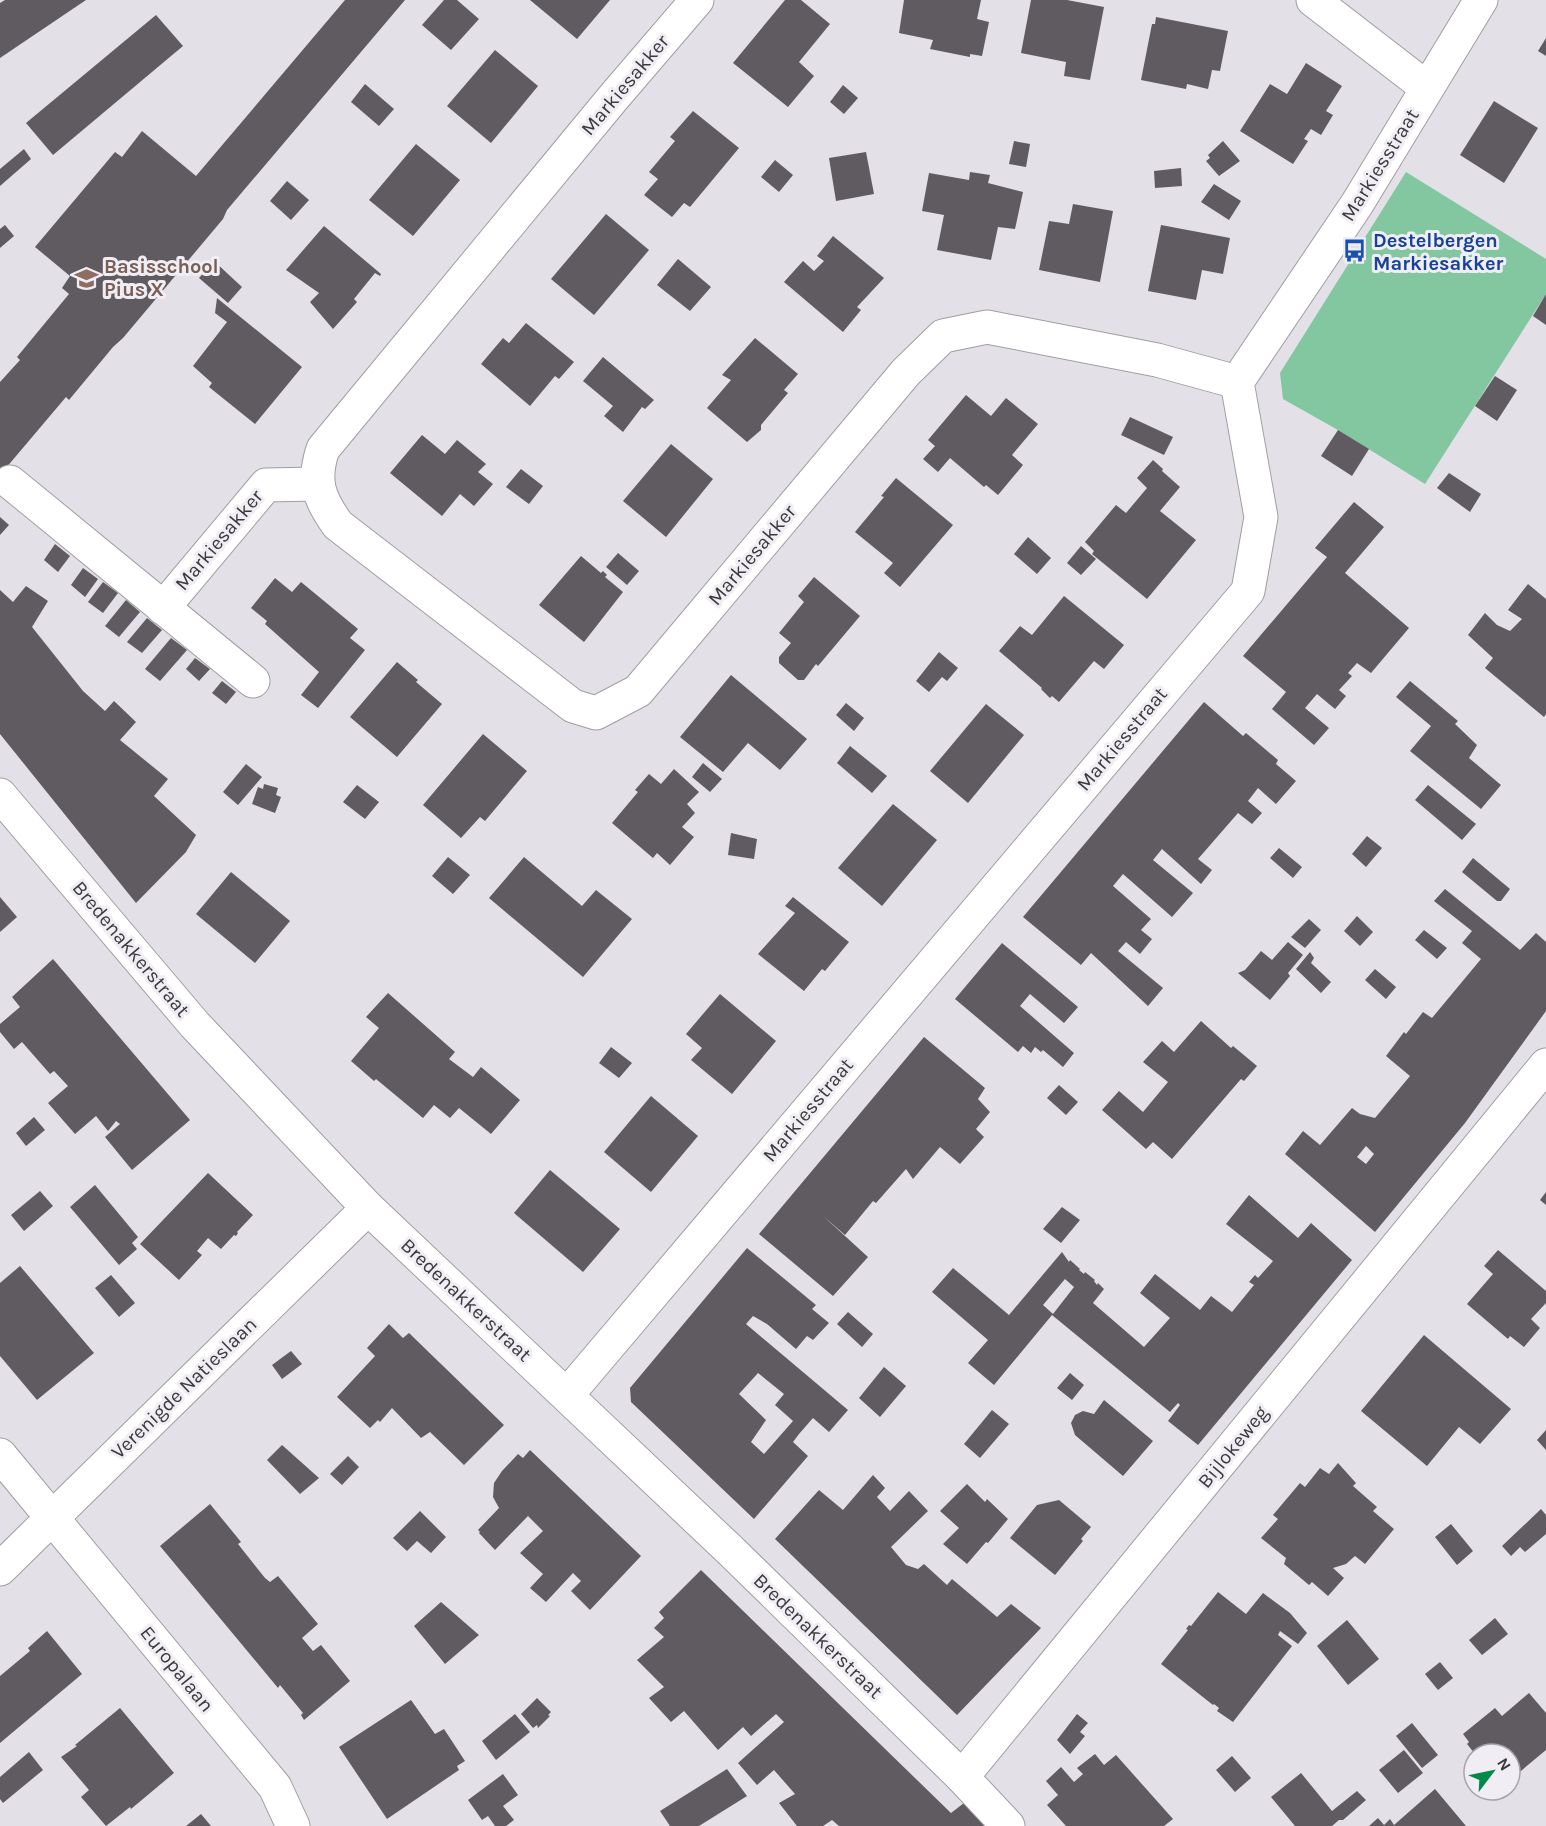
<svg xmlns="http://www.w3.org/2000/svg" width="1546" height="1826" viewBox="0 0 1546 1826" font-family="Karla,sans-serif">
<rect width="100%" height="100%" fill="#e4e0e7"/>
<polygon fill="#82c7a0" points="1406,172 1546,259 1546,294 1425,484 1338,430 1283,399 1280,373"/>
<g fill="#5f5b61" fill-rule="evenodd">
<polygon points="5,0 86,0 0,58 0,3"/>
<polygon points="345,0 405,0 227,210 223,219 123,338 113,347 69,400 66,397 0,475 0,382 20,360 17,357 69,294 62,288 70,276 35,247 115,152 122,157 142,131 196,176"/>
<polygon points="444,0 457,0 479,19 451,50 422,25"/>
<polygon points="530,0 610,0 577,39"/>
<polygon points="785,0 801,0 830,24 799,62 814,76 788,107 733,63"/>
<polygon points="904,0 981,0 977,19 989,22 982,56 970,54 970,57 930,49 933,40 899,33"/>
<polygon points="1031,0 1067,0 1104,7 1090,80 1064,76 1066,62 1021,53"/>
<polygon points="156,15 183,46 53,155 26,123"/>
<polygon points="1156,17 1228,31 1220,71 1212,70 1208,89 1187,84 1186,89 1141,80 1152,24 1155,24"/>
<polygon points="1546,38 1546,56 1538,51"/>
<polygon points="495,50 538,86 491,143 447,106"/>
<polygon points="1306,63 1342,86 1326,111 1333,115 1321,135 1311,129 1304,139 1308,141 1293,164 1240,131 1270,84 1287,94"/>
<polygon points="365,84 394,109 379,126 351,102"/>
<polygon points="843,85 858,98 844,114 830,102"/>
<polygon points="1494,101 1538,128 1504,183 1460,155"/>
<polygon points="693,111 739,148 690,207 684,203 672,217 644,195 658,179 649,172 675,141 670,137"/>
<polygon points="1014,141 1030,144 1026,167 1009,164"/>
<polygon points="1223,141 1240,161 1219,176 1206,161 1210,158 1208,155"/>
<polygon points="416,144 460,180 413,236 369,200"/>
<polygon points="24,149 31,159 0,186 0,169"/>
<polygon points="866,152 874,194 836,201 829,158"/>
<polygon points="775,160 793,175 779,192 761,177"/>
<polygon points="1181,168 1182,186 1155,188 1154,171"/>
<polygon points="970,172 990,175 988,183 1023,192 1015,229 998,227 991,260 937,250 944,215 922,211 929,173 969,180"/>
<polygon points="287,181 309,200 291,220 270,201"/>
<polygon points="1214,184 1241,201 1229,220 1201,202"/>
<polygon points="1073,204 1113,211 1100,282 1039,270 1049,221 1069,224"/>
<polygon points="606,214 649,250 594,315 551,279"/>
<polygon points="5,225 14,236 0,248 0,229"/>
<polygon points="1161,225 1230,238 1223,274 1202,270 1196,300 1148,291"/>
<polygon points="324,226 381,274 380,276 375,273 354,299 357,302 333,329 310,302 319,293 286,270"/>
<polygon points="833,236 884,278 857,307 861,310 843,332 784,282 803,261 814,271 824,261 817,256"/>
<polygon points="678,259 711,287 690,311 657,285"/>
<polygon points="214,261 242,287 228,303 199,278"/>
<polygon points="1546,294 1546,325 1533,316"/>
<polygon points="217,298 302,367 255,424 209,387 212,383 193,366 227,322 215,313"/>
<polygon points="526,323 574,362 559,379 555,376 530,406 481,364 503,338 509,343"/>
<polygon points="755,338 798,374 784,390 788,393 761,425 761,430 747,442 707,408 731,380 722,375"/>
<polygon points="603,357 654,400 645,409 642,407 623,432 604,416 613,406 583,381"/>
<polygon points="1495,376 1517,390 1497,421 1475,406"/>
<polygon points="966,395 991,416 1006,398 1038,424 1012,455 1023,465 998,495 986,485 984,487 950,458 938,472 923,459 935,446 928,440"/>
<polygon points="1130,417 1173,437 1164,455 1121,435"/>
<polygon points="1338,430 1369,449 1352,476 1321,456"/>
<polygon points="422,435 445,454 457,440 486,464 478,472 493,484 474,506 460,494 442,516 390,473"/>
<polygon points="671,444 713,479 666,537 623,501"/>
<polygon points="1153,460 1163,469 1162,471 1180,487 1160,511 1196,540 1147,599 1092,554 1094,551 1085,542 1116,505 1126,513 1147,488 1137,478"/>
<polygon points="521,469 543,486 529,504 506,487"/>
<polygon points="1449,473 1481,494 1470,512 1437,488"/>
<polygon points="896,478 953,525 900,587 884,573 893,563 855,532 884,497 881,496"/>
<polygon points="1354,502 1384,527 1345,573 1409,628 1371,673 1357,663 1348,673 1352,676 1339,690 1346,696 1335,709 1317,694 1305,708 1329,728 1314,745 1272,709 1286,692 1243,656 1327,557 1315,548"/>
<polygon points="0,517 9,525 0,535"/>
<polygon points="1028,537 1051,558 1037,574 1014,554"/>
<polygon points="55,544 70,556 58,572 44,560"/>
<polygon points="1081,546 1096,559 1081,575 1067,563"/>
<polygon points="618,553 639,571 627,585 606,567"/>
<polygon points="581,556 601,573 603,571 607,575 605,577 623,592 584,642 539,605"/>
<polygon points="83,568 98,579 85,597 71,585"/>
<polygon points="814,577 860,616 818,666 816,664 804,680 798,680 779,663 779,657 791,643 779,633 804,602 798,596"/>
<polygon points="275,578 292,592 301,582 358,629 350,638 365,650 318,708 301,695 319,672 265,624 267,621 251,608"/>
<polygon points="103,582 118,593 103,613 88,602"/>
<polygon points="1528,584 1546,599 1546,714 1544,717 1485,668 1493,658 1468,635 1485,613 1497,625 1510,631 1522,619 1508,610"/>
<polygon points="26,586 48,601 32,627 83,691 105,711 114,701 136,722 120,740 168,779 154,796 196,835 186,852 136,903 0,734 0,590 13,602"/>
<polygon points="1064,596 1124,645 1104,669 1094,661 1059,702 1052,696 1050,698 1041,689 1042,688 999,651 1020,626 1032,635"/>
<polygon points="126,600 140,612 119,637 105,626"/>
<polygon points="147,618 162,630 142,653 127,642"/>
<polygon points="171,638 187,650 160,681 145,669"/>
<polygon points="939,652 958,668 947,681 942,677 929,692 916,681"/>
<polygon points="195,658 210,669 199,681 186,669"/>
<polygon points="397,662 418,680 416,682 442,704 397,757 350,717"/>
<polygon points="731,675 807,739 780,770 748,743 723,772 680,737"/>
<polygon points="222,681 236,692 226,704 212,693"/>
<polygon points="1410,681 1458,721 1455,724 1477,745 1469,758 1501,785 1481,809 1410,751 1431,726 1396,697"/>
<polygon points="1204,702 1243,736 1246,733 1278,760 1276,764 1296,781 1276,804 1258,788 1248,801 1262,813 1252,824 1238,813 1198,859 1212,870 1201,884 1162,849 1153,860 1193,893 1172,917 1123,874 1113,886 1151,919 1141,930 1152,939 1140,954 1126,942 1118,951 1163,988 1148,1006 1091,953 1081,965 1023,917"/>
<polygon points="846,703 864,718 854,731 836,715"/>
<polygon points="986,704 1024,735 968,803 930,771"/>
<polygon points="483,734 527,771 485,821 480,817 461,838 423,805"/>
<polygon points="850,746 887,776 872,793 837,763"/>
<polygon points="703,763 722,779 710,792 692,777"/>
<polygon points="246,764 262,777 238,805 223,792"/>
<polygon points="674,769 699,792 687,804 695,813 682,827 694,837 670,865 657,853 653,858 612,823 638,792 635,790 649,774 661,784"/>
<polygon points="264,784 278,788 276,795 281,797 275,813 252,804 258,787 263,789"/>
<polygon points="357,785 379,802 365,819 343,802"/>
<polygon points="1428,785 1476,824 1462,840 1415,800"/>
<polygon points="893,804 937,840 882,906 838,868"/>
<polygon points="731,833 757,839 754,859 728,855"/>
<polygon points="1367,836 1382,848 1366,867 1352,854"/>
<polygon points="1279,848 1302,867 1293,878 1270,858"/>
<polygon points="448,857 470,875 453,894 432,876"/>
<polygon points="524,857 582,906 596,890 632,919 583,977 489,898"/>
<polygon points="1473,858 1510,889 1501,901 1497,901 1462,872"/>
<polygon points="231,872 290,921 255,963 196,914"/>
<path d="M1445 889 1520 950 1536 933 1546 942V1011L1465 1123 1375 1232 1285 1154 1303 1131 1320 1145 1352 1108 1360 1114 1375 1118 1410 1076 1386 1056 1404 1032 1406 1034 1423 1012 1432 1018 1481 959 1462 943 1472 931 1434 901ZM1366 1146 1374 1154 1366 1164 1357 1157Z"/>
<polygon points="0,897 17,917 0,932"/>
<polygon points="793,897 849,942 825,971 822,969 804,991 758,954 795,913 785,906"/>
<polygon points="1357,916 1373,932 1360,946 1344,931"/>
<polygon points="1309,919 1321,930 1305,948 1291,937"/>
<polygon points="1424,930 1447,948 1437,959 1415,940"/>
<polygon points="1288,942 1303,955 1288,973 1290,976 1270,1000 1238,973 1245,970 1261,951 1272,960"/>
<polygon points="1002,943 1078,1007 1064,1023 1030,994 1020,1006 1074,1053 1063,1067 1043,1050 1041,1052 1035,1047 1031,1053 1023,1046 1018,1052 955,999"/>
<polygon points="1310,952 1314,958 1311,963 1331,982 1321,993 1296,969"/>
<polygon points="53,959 190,1120 132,1170 105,1137 120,1124 116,1121 108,1131 96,1116 75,1134 48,1103 68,1086 54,1071 50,1074 22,1042 14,1049 0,1032 0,1024 20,1007 12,997"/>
<polygon points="1375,969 1396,987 1386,999 1365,980"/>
<polygon points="388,993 455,1052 449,1059 473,1077 481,1067 520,1100 491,1134 459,1108 450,1118 434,1105 423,1118 376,1079 374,1081 351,1061 379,1028 366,1017"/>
<polygon points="720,994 776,1041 732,1094 691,1060 702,1048 686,1034"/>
<polygon points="1201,1021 1231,1048 1233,1046 1257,1066 1244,1081 1241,1079 1172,1159 1153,1142 1146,1149 1102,1110 1119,1091 1143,1112 1168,1082 1143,1062 1162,1041 1174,1052"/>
<polygon points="924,1037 985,1088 978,1099 990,1112 976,1129 984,1137 960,1164 940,1147 913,1179 906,1169 876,1203 873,1201 845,1235 822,1215 868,1257 833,1296 759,1234"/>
<polygon points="611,1047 632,1063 619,1078 599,1063"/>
<polygon points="1059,1085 1078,1102 1066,1115 1047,1098"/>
<polygon points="651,1096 698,1136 651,1192 604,1152"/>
<polygon points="34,1117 45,1130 26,1146 16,1133"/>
<polygon points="550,1170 620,1229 583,1272 514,1213"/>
<polygon points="208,1173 253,1215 237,1232 238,1233 236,1236 234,1235 221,1249 208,1238 197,1251 202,1255 179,1280 140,1244"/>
<polygon points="95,1185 138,1237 132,1243 137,1249 119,1265 70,1207"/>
<polygon points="40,1191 53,1206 24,1231 11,1215"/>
<polygon points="1546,1192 1546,1205 1540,1200"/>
<path d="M1249 1195 1298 1238 1311 1223 1352 1260 1198 1445 1168 1421 1180 1405 1178 1403 1170 1412 1052 1315 994 1385 968 1363 988 1340 932 1292 953 1268 1009 1315 1062 1252 1069 1262 1070 1260 1080 1269 1079 1270 1084 1274 1085 1272 1095 1280 1094 1281 1097 1285 1098 1283 1104 1289 1093 1303 1144 1347 1170 1318 1140 1293 1155 1274 1200 1310 1211 1296 1232 1312 1254 1285 1249 1282 1255 1275 1258 1278 1273 1261 1226 1224ZM1065 1279 1074 1287 1053 1314 1043 1305Z"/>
<polygon points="1062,1207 1080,1220 1061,1243 1043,1229"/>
<path d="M747 1248 816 1305 812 1309 829 1323 813 1340 807 1336 796 1349 767 1324 753 1316 746 1324 848 1410 829 1432 813 1418 799 1434 793 1442 808 1456 754 1519 631 1402 630 1388ZM758 1373 784 1394 775 1405 793 1421 764 1454 751 1442 766 1420 739 1394Z"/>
<polygon points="1498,1250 1546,1291 1546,1303 1531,1319 1540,1328 1524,1347 1510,1336 1508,1339 1467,1304 1493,1274 1484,1266"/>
<polygon points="20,1266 94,1353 37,1400 0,1356 0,1283"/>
<polygon points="111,1275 135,1303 119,1317 95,1288"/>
<polygon points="848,1312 873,1334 862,1347 837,1324"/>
<polygon points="389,1324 403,1338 409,1333 504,1425 464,1465 430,1432 421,1438 392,1408 380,1422 378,1420 370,1428 337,1397 375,1356 367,1348"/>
<polygon points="1424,1335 1511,1409 1480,1444 1459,1427 1427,1466 1361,1411"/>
<polygon points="291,1351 302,1364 282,1379 272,1365"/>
<polygon points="884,1367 906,1386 880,1417 859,1398"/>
<polygon points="1070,1373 1084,1385 1072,1400 1057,1388"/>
<polygon points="1104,1400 1153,1441 1123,1476 1075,1435 1071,1423 1075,1415 1083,1411 1094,1414"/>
<polygon points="992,1410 1009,1424 980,1458 964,1444"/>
<polygon points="1546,1430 1546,1450 1537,1440"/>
<polygon points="282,1445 319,1478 300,1494 267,1460"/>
<polygon points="530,1450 641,1556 590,1610 571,1591 581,1581 573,1573 546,1602 530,1588 543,1574 520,1553 543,1531 528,1516 495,1550 479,1533 480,1532 478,1530 499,1508 493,1497 494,1483 502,1471 518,1454 523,1458"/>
<polygon points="348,1456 359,1467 342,1485 330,1474"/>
<polygon points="1338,1463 1356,1483 1353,1486 1377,1507 1373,1511 1394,1529 1365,1564 1355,1556 1346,1564 1333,1568 1344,1578 1328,1596 1312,1582 1309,1585 1284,1564 1286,1558 1261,1538 1278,1519 1273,1515 1300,1483 1305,1487 1320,1468 1329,1474"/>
<polygon points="873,1475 885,1488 877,1497 890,1511 909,1491 928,1511 891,1547 906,1565 918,1569 924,1564 947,1585 952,1579 997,1617 1011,1604 1041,1628 957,1715 775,1539 819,1490 843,1510"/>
<polygon points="967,1484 985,1502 987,1499 1008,1519 988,1543 986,1542 967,1564 943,1544 959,1528 940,1511"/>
<polygon points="1059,1500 1091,1527 1081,1539 1083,1541 1055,1575 1010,1538 1037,1505"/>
<polygon points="210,1504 241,1542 238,1544 265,1578 270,1582 278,1576 318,1624 302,1638 313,1651 321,1645 350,1681 304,1720 301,1715 303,1713 280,1685 278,1688 160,1546"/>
<polygon points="1541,1509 1546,1515 1546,1534 1525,1552 1520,1547 1511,1556 1502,1546"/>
<polygon points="420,1511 446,1537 431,1553 417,1541 407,1551 393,1538"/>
<polygon points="1451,1524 1473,1551 1457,1565 1435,1537"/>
<polygon points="701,1570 951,1813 964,1803 986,1826 839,1826 832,1820 823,1826 797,1826 779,1803 795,1794 774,1770 757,1785 738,1763 784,1722 776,1714 751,1736 743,1727 718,1750 684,1711 671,1722 649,1698 664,1687 637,1660 664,1637 654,1628 664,1618 659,1612"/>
<polygon points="1218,1592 1246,1614 1263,1593 1290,1613 1307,1633 1298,1644 1280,1631 1278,1635 1292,1646 1233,1722 1217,1711 1219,1708 1214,1704 1213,1705 1161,1664 1188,1630 1186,1629 1189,1625 1191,1626"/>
<polygon points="441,1602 479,1635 445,1664 414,1626"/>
<polygon points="1495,1618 1508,1634 1482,1655 1469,1640"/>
<polygon points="1347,1620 1379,1659 1348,1685 1317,1646"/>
<polygon points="47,1631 82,1674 0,1743 0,1676 30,1651 28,1648"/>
<polygon points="1440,1662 1453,1678 1438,1690 1425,1674"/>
<polygon points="1529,1693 1546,1713 1546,1750 1510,1780 1510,1754 1475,1754 1467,1744 1469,1742 1463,1734 1495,1708 1502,1716"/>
<polygon points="537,1698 551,1712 548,1715 550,1716 538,1728 537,1725 533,1728 521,1714"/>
<polygon points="411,1700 435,1734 444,1729 465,1761 457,1766 459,1770 387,1819 339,1747"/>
<polygon points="120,1708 174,1773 131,1809 130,1807 106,1826 81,1797 89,1790 61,1757 77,1746 75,1745"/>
<polygon points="515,1714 530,1732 496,1760 482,1741"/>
<polygon points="1077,1714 1088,1723 1080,1732 1085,1736 1070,1754 1057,1740"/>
<polygon points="1412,1723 1438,1755 1422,1768 1396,1736"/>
<polygon points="1404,1750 1423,1773 1398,1793 1379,1770"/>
<polygon points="29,1752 43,1770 3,1803 0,1799 0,1777"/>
<polygon points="1095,1754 1104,1765 1116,1755 1173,1819 1164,1826 1066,1826 1047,1805 1058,1795 1046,1781 1061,1767 1074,1782 1083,1774 1077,1768"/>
<polygon points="1232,1756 1251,1778 1235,1792 1216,1770"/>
<polygon points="727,1769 747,1796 699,1826 670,1826 660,1811"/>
<polygon points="1301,1773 1332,1811 1357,1791 1366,1800 1343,1820 1339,1820 1332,1826 1295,1826 1271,1797"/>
<polygon points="503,1774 518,1795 503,1806 514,1820 506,1826 495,1826 488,1816 482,1820 468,1800"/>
<polygon points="1435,1789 1466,1826 1369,1826 1378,1818 1384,1825 1390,1819 1394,1825"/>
<polygon points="201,1814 211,1826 186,1826"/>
</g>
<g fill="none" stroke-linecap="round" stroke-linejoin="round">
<defs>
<g id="minor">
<path d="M697 0 613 98 323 449C312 481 319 499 338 525L573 706 596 713 638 691 906 372 943 336 987 327 1157 360 1237 382"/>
<polyline points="1313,0 1427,88"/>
<polyline points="10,482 253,681"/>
<polyline points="163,608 266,485 317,484"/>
<polyline points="0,795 195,1025 368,1208 731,1551 962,1777 1008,1826"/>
<polyline points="567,1395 1248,591 1261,517 1237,382 1357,204 1481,0"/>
<polyline points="0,1455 275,1787 293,1826"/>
<polyline points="0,1569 368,1208"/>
<polyline points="962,1777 1546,1065"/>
</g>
</defs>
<use href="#minor" stroke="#a09da3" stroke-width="35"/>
<use href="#minor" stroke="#fff" stroke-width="33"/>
</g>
<defs>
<symbol id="bus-bare" viewBox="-9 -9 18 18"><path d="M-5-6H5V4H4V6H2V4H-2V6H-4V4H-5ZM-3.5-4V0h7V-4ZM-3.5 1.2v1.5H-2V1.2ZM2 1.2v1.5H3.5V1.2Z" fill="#1a4fb4" stroke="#f1edf4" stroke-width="2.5" paint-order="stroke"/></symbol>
<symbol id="school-bare" viewBox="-9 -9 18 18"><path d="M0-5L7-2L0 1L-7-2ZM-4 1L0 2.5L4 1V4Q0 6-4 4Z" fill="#8d6e63" stroke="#f1edf4" stroke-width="2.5" paint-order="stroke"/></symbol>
</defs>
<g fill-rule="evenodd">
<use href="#bus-bare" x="1338" y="234" width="33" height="33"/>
<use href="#school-bare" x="70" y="262" width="33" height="33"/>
</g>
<g text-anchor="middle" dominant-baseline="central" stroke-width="6" stroke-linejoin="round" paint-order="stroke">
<g font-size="20" fill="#3b393c" stroke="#f1edf4">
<text transform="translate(625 85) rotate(-50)">Markiesakker</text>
<text transform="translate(1380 165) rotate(-58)">Markiesstraat</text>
<text transform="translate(219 540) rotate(-50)">Markiesakker</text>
<text transform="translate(752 555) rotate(-50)">Markiesakker</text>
<text transform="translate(1122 739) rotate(-50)">Markiesstraat</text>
<text transform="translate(131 949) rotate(50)">Bredenakkerstraat</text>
<text transform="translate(808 1110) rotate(-50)">Markiesstraat</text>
<text transform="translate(466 1300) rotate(43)">Bredenakkerstraat</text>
<text transform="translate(184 1388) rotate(-44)">Verenigde Natieslaan</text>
<text transform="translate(1233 1447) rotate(-51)">Bijlokeweg</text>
<text transform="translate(818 1636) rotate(44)">Bredenakkerstraat</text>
<text transform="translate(177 1669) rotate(51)">Europalaan</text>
</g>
<g font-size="20" font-weight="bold" fill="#164399" stroke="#f1edf4" text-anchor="start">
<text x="1373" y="240">Destelbergen<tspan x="1373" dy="23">Markiesakker</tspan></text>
</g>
<g font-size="20" font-weight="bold" fill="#785e54" stroke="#f1edf4" text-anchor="start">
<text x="104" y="266">Basisschool<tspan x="104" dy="23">Pius X</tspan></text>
</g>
</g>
<g transform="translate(1492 1772) rotate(58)"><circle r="28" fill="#f1edf4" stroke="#a8a5aa" stroke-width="1.5"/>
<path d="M0-4.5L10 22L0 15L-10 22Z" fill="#038a47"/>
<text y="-9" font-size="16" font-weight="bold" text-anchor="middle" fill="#3b393c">N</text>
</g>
</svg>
